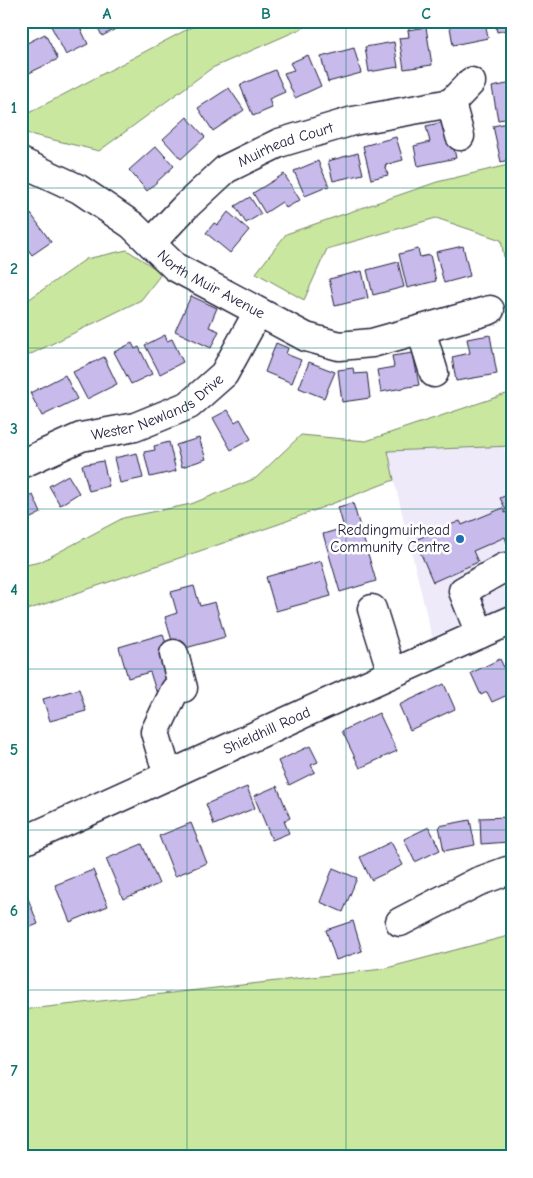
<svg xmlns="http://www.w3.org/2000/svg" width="533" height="1178" viewBox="0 0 533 1178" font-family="'Comic Neue',sans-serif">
<rect width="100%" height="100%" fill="#fff"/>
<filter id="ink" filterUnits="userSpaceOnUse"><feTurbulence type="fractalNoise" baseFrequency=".02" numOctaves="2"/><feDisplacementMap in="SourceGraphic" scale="10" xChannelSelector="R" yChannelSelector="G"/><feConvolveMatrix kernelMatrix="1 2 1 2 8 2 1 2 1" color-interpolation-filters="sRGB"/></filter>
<g filter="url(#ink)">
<path fill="#eeeaf9" d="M503 446 512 468V605L432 637 387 451Z"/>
<path fill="#c9e79e" stroke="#76846c" d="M203 21H321L312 24 212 68 99 151 21 132V117Z
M512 164V302L501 240 436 218 327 249 304 300 256 273 286 234 437 182Z
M127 250 162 273 141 300 21 359V305L86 259Z
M512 392V446L388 451 394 480 279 524 21 612V566L40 562 123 518 191 504 256 478 301 435 366 441Z
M512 935V1157H21V1010L383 969Z"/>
<path fill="#c8baeb" stroke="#22223b" d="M60 21H77L88 44 66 55 51 26Z
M95 21H131L102 36Z
M449 21H485L488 38 453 45Z
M495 21H512V29L497 32Z
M426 27 432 65 404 69 399 38 409 37 408 30Z
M45 34 58 59 21 77V46Z
M394 42 398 67 369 72 365 47Z
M354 48 361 73 328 82 321 57Z
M308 55 321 86 295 98 284 73 294 70 290 63Z
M275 70 285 92 269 99 272 108 253 116 240 85Z
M512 83V118L498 120 492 87Z
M229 88 244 110 213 131 198 108Z
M187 117 205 137 181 159 163 139Z
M448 121 456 158 418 166 414 146 430 142 426 126Z
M512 122V159L501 162 493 126Z
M396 137 403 160 385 165 388 175 371 179 363 146Z
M156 146 174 166 147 191 129 170Z
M358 153 363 174 333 181 328 161Z
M318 161 329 186 305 196 294 171Z
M284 174 300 200 286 208 282 202 265 213 253 193Z
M250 197 261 214 246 223 235 206Z
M228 212 249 230 230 253 206 233 214 223 218 225Z
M31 214 51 242 32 255 21 240V221Z
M463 246 470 276 444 283 436 252Z
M418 249 420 257 430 255 436 281 407 288 399 254Z
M398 262 404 287 373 295 367 270Z
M362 271 368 298 335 306 329 279Z
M191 296 217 308 209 327 219 331 211 348 175 331Z
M165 335 167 341 172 339 183 362 160 374 145 345Z
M490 335 497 374 456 381 452 357 470 353 467 339Z
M132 343 135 349 139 347 152 374 131 384 114 352Z
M276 343 288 348 286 354 301 360 292 383 265 372Z
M413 353 419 385 381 392 377 370 394 367 392 356Z
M104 357 117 384 87 399 73 372Z
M309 362 335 372 324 398 299 388Z
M353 368 354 374 367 373 370 398 342 402 338 370Z
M65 375 77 399 42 416 30 393Z
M228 410 235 422 240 419 251 439 231 450 213 418Z
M199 438 206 459 182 467 176 445Z
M169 442 176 471 150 477 144 452 155 450 154 446Z
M137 453 143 478 120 483 114 458Z
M103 461 109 486 89 491 82 465Z
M68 475 79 493 60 505 49 486Z
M512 493V541L507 543 505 537 473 551 478 562 433 582 415 540 460 521 462 525 503 508 505 513 507 512 500 498Z
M33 495 41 513 21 523V501Z
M353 503 376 581 340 592 323 534 344 528 338 507Z
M321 561 331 596 276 611 266 577Z
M194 586 200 606 215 602 225 637 175 651 165 617 177 613 171 592Z
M163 634 178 684 156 691 150 672 128 678 119 647Z
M500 659 512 684V693L492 702 487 692 481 695 471 673Z
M444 684 455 709 410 730 399 705Z
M79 689 86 711 50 721 43 699Z
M379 713 397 751 360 768 342 731Z
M310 746 318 762 311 765 315 772 289 785 278 761Z
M277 786 290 818 284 821 289 833 272 840 254 796Z
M247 787 255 808 214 825 206 804Z
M508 817 509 842 481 844 480 818Z
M470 820 475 845 444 851 439 826Z
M191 823 207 863 175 876 159 836Z
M429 827 440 850 415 862 404 839Z
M391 842 403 865 371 880 360 857Z
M142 844 159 884 123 899 106 859Z
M333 868 357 878 343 912 320 902Z
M93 870 108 906 70 922 55 885Z
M27 896 38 924 21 931V899Z
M353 921 362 951 336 960 326 930Z"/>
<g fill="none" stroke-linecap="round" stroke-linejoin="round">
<g stroke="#22223b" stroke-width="31">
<g id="minor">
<path d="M460 136 451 103 471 82"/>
<path id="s1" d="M21 162 79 189 132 225 175 267 306 337 339 346 372 343 490 310"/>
<path id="s2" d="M151 243 185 207 226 169 279 143 353 121 451 103"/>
<path d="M421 330 434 373"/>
<path id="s3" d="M21 464 81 437 135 427 189 405 224 374 258 312"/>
<path d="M372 609 392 673"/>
<path d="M480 634 463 591 505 567"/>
<path d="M168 776 155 732 175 690 183 688 174 654"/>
<path d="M400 922 477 882 507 871 512 872"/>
</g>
</g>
<g stroke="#22223b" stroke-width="31">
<g id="major">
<path id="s4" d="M21 842C185 769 347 692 512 620"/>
</g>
</g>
<use href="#minor" stroke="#fff" stroke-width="28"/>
<use href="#major" stroke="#fff" stroke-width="28"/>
</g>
</g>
<path fill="none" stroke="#0f766e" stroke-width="1" stroke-opacity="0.55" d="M187 21V1157M346 21V1157M21 188H512M21 348H512M21 509H512M21 669H512M21 830H512M21 990H512"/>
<circle fill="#1f6fb2" stroke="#fff" stroke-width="2" cx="460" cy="539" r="5"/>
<g text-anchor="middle" stroke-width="5" stroke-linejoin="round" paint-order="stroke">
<g font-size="15" fill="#22223b" stroke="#fff">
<text dy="5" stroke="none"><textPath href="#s2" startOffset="170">Muirhead Court</textPath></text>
<text dy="5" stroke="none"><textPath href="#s1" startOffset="228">North Muir Avenue</textPath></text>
<text dy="5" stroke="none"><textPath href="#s3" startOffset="149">Wester Newlands Drive</textPath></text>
<text dy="5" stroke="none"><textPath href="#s4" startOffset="270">Shieldhill Road</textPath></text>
</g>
<g font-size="15" fill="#22223b" stroke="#fff" text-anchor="end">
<text x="450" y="535">Reddingmuirhead<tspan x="450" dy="17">Community Centre</tspan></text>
</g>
</g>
<rect width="533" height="1178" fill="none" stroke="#fff" stroke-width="55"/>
<rect x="28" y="28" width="478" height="1122" fill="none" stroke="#0f766e" stroke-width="2"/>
<g font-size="16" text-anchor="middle" font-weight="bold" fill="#0f766e">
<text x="107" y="19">A</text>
<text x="266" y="19">B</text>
<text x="426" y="19">C</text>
<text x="14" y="113">1</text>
<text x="14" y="274">2</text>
<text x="14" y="434">3</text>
<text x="14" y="595">4</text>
<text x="14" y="755">5</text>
<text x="14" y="916">6</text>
<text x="14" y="1076">7</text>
</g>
</svg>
